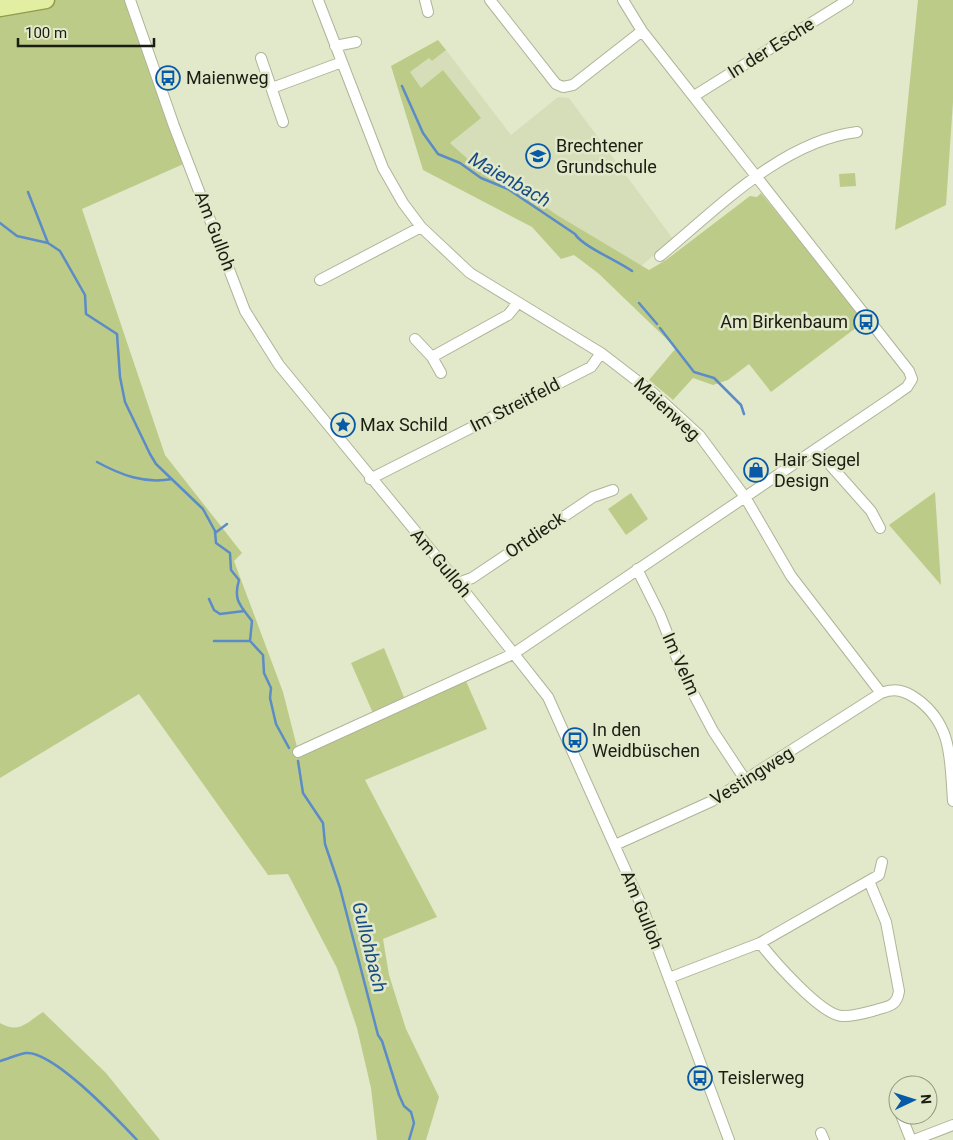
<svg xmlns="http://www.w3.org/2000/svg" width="953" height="1140" viewBox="0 0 953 1140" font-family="Roboto,sans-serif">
<rect width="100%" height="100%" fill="#e1e9ca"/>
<path fill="#d5deb9" d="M446 50 511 135 558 97 569 98 673 239 641 266 557 215 512 183 479 169 450 143 409 72 429 58 432 61Z"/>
<path fill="#bdcb88" d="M46 0H130L188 162 82 209 165 455 242 553 234 561 283 692 298 751 376 720 351 663 384 648 408 707 466 681 487 729 365 780 437 917 383 939 389 975 406 1029 439 1097 426 1140H377L371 1088 357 1028 337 968 288 874 268 875 139 694 0 778V8Z
M918 0H953V102L946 205 895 230Z
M438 40 446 50 432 61 429 58 410 72 421 88 443 70 481 118 450 143 479 169 512 183 557 215 649 270 666 260 750 196 757 197 761 193 865 321 771 392 749 364 728 380 713 385 693 378 673 400 649 380 676 348 598 273 574 255 561 259 532 227 423 170 391 66Z
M855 173 856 186 840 187 839 174Z
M935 492 941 585 889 525Z
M631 493 648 519 626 535 608 509Z
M43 1012 106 1073 160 1140H0V1023C19 1034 26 1023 43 1012Z"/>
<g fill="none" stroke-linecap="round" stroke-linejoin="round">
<path stroke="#5b8cc7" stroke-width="2.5" d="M402 86 423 133 438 154 460 163 481 178 508 189 575 234C582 246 618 261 632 271
M28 192 48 243
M0 223 17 236 48 243 60 251 85 295 86 314 117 334 120 377 125 402 150 454 156 464 203 509 215 531 216 543 230 553 231 570 239 580C233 600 240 605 252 621L250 641 263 655 264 673 271 688 270 698 276 724 289 748
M639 303 657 324
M660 328 694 372 714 378 741 405 744 414
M97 462C121 475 144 484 172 479
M215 533 227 524
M209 599 214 610 220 614 244 611
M214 641H250
M298 761 303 793 323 823 325 844 340 888 378 1035 382 1041 399 1095 404 1106 411 1112 414 1123 409 1140
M0 1061C8 1059 18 1054 26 1053 54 1051 118 1120 137 1140"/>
<g stroke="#aeb497" stroke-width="12">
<path id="street" d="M130 0 174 126 245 311 279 365 458 583 548 697 643 909 729 1140
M318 0 383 168 403 203 421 227 470 273 601 353 653 393 700 436 745 497 791 576 881 693C895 688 904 690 917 699 953 725 950 761 953 801
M425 0 428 12
M490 0 556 84 563 87 573 85 642 31
M335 46 356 42
M261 58 283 122
M272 88 342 62
M694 96 848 0
M660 256C717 209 782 141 857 132
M320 280 421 227
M415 339 432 357
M441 373 432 357 508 315 517 304
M816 449 871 511 880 528
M370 479 591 367 601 353
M637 569 660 615 684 676 713 731 746 781
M458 583 472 578 593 497 613 490
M298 752 513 654 887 401 907 387 912 379 909 371 642 31 623 0
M615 845 712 801 881 693
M760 943C773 960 821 1015 842 1016 852 1017 865 1013 876 1010 889 1006 897 1006 899 991L886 922 869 881
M669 978 760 943 879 875 882 862
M898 1106V1107
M901 1115 911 1140
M821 1133 824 1140
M914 1140 953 1125"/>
</g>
<g stroke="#8f9e47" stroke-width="19">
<path id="primary" d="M0 8 46 0"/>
</g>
<use href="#street" stroke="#fff" stroke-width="10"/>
<use href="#primary" stroke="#e2efa2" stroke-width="16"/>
</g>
<defs>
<g id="bus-ring" transform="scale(1.25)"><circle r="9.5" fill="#e1e9ca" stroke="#0859a8" stroke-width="1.5"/><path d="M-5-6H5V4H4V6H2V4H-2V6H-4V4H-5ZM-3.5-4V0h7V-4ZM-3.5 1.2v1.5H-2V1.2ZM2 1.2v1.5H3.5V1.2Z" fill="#0859a8"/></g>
<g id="school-ring" transform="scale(1.25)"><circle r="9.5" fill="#e1e9ca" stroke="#0859a8" stroke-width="1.5"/><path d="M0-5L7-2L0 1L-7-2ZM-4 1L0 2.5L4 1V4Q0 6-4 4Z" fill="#0859a8"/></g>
<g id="sight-ring" transform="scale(1.25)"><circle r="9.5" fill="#e1e9ca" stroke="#0859a8" stroke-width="1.5"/><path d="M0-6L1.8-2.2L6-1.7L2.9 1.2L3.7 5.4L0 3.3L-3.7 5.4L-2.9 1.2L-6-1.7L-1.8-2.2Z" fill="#0859a8"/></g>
<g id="shop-ring" transform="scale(1.25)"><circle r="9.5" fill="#e1e9ca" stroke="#0859a8" stroke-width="1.5"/><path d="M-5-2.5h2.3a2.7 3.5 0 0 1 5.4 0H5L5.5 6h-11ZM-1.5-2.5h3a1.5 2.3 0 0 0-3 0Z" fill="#0859a8"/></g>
</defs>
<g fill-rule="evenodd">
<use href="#bus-ring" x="168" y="78"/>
<use href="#school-ring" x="538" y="156"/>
<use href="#bus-ring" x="866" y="322"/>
<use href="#sight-ring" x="343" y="425"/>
<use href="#shop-ring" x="756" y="470"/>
<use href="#bus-ring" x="575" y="740"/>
<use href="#bus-ring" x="700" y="1078"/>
</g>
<g text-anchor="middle" stroke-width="5" stroke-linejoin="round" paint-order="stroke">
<g font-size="18" fill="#1a1d12" stroke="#e1e9ca">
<text transform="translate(771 48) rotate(-32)" y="6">In der Esche</text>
<text transform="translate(215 231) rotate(69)" y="6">Am Gulloh</text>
<text transform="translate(515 405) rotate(-27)" y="6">Im Streitfeld</text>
<text transform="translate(667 409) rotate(43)" y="6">Maienweg</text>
<text transform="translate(535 535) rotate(-34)" y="6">Ortdieck</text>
<text transform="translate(441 563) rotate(50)" y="6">Am Gulloh</text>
<text transform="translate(681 664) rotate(66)" y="6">Im Velm</text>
<text transform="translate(752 776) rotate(-32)" y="6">Vestingweg</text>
<text transform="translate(642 910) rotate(68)" y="6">Am Gulloh</text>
</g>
<g font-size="18" fill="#1a1d12" stroke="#e1e9ca" text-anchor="start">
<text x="186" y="84">Maienweg</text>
<text x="556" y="152">Brechtener<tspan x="556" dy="21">Grundschule</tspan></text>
<text x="848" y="328" text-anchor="end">Am Birkenbaum</text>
<text x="360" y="431">Max Schild</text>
<text x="774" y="466">Hair Siegel<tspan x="774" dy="21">Design</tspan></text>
<text x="592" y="736">In den<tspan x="592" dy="21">Weidbüschen</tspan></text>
<text x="718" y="1084">Teislerweg</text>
</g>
<g font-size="19" font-style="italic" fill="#194b83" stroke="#e1e9ca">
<text transform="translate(510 179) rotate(30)" y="7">Maienbach</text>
<text transform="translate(370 947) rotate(76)" y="7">Gullohbach</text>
</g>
</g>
<g transform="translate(913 1100) rotate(86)"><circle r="24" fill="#e1e9ca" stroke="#919780"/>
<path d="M0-4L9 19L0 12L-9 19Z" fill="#0859a8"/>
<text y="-8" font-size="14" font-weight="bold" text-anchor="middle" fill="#1a1d12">N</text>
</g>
<path d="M18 38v8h136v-8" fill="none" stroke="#1a1d12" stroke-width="2.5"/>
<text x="25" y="38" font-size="15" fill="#1a1d12" stroke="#e1e9ca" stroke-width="4" paint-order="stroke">100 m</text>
</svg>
